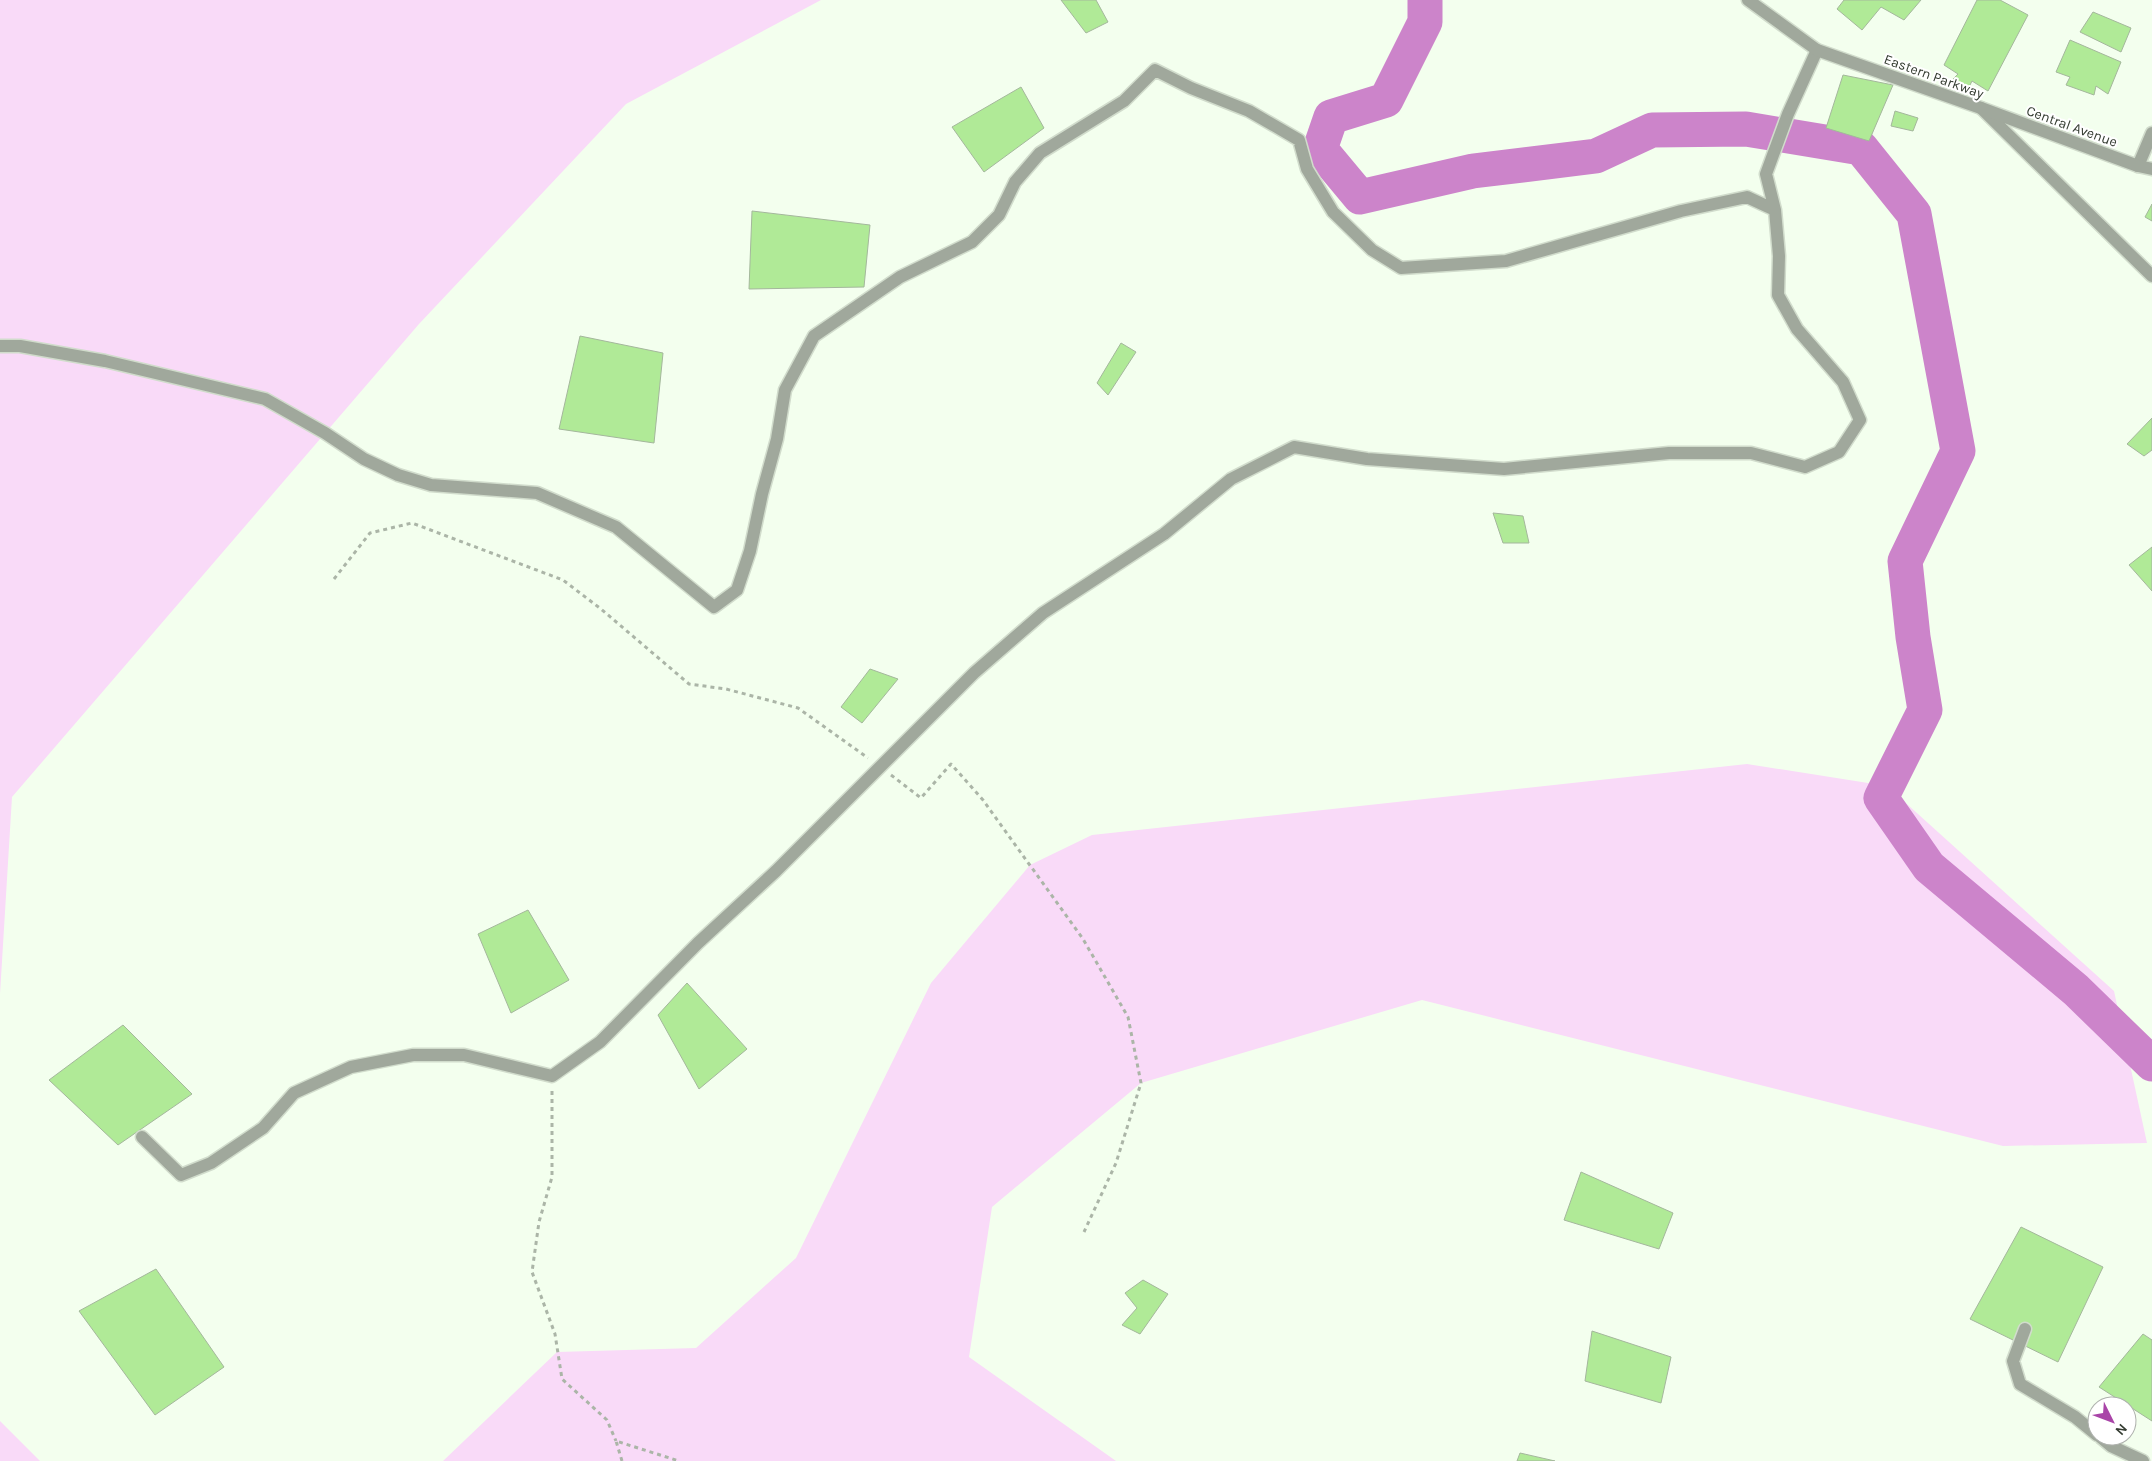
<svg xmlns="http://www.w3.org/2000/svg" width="2152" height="1461" viewBox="0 0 2152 1461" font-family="Karla,sans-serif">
<rect width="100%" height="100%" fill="#f3ffee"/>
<path fill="#f9daf8" d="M0 0H821L626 104 419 324 12 797 0 994Z
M1747 764 1887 786 2114 991 2147 1143 2003 1146 1422 1000 1141 1083 992 1207 969 1357 1116 1461H443L557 1352 696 1348 796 1258 931 983 1030 865 1092 835Z
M0 1421 40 1461H0Z"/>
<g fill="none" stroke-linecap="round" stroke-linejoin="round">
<path stroke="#cc84ca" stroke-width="35" d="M1425 0V22L1386 100 1331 117 1320 149 1360 197 1473 171 1596 156 1652 130 1746 129 1861 148 1914 214 1958 451 1905 561 1913 637 1925 710 1881 798 1929 867 2076 990 2152 1064"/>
</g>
<path fill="#b0ea97" stroke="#a4b79c" d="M1061 0H1096L1108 22 1086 33Z
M1844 0H1921L1904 20 1881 7 1862 30 1837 9Z
M1977 0H2000L2028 15 1988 91 1972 81 1967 91 1953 79 1958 74 1944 65Z
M2093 12 2131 28 2121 52 2080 32Z
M2070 40 2121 62 2108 94 2096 86 2094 95 2066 85 2070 77 2056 72Z
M1843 75 1893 85 1869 141 1826 128Z
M1021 87 1044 128 984 172 952 127Z
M1895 111 1918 118 1913 131 1891 126Z
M2152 204V221L2145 217Z
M752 211 870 225 864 287 749 289Z
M580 336 663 353 654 443 559 429Z
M1121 343 1136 352 1108 395 1097 383Z
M2152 418V450L2144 456 2127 444Z
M1493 513 1523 516 1529 543H1503Z
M2152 547V591L2129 565Z
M870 669 898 679 862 723 841 707Z
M528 910 569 980 511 1013 478 934Z
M687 983 747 1049 699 1089 658 1015Z
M123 1025 192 1094 118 1145 49 1080Z
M1581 1172 1673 1213 1659 1249 1564 1220Z
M2021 1227 2103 1267 2058 1362 1970 1319Z
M156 1269 224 1367 155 1415 79 1311Z
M1143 1280 1168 1294 1140 1334 1122 1325 1137 1308 1125 1293Z
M1592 1331 1671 1357 1661 1403 1585 1381Z
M2143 1334 2152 1340V1421L2099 1387Z
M1520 1453 1555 1461H1517Z"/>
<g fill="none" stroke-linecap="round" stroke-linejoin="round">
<g stroke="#d1dccc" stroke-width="15">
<path id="minor" d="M1981 108 2152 276
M2138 166 2152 133
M0 346H20L105 361 265 399 325 433 364 459 398 475 431 485 537 493 616 527 714 607 737 590 750 551 762 494 777 439 785 390 814 336 900 277 972 242 999 215 1015 182 1040 153 1124 101 1155 70 1191 88 1249 111 1299 140 1307 169 1333 212 1372 250 1401 268 1506 261 1681 211 1747 197 1775 210
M142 1137 181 1175 211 1163 263 1128 294 1093 351 1067 413 1055H464L552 1076 600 1042 698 943 776 871 974 673 1043 613 1164 534 1231 479 1294 447 1367 459 1504 469 1669 453H1751L1805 467 1839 452 1860 420 1843 382 1797 329 1778 295 1779 256 1775 210 1766 174 1788 114 1817 50
M2025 1329 2013 1361 2020 1384 2075 1417 2097 1435
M2099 1436 2111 1446 2143 1461"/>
</g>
<g stroke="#d1dccc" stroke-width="15">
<path id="tertiary" d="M1748 0 1817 50 1981 108 2138 166 2152 169"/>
</g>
<path stroke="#abb5a7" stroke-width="3" stroke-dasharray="4 4" stroke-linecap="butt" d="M334 579 370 533 412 523 563 580 601 609 689 684 726 689 798 708 868 758
M891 775 921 798 951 764 983 800 1083 939 1128 1017 1141 1083 1116 1163 1084 1232
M552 1091V1177L539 1222 532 1272 555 1334 562 1379 607 1420 616 1441
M622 1461 616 1441 679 1461"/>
<use href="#minor" stroke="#a0a89c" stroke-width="12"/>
<use href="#tertiary" stroke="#a0a89c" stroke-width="12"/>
</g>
<g text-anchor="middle" stroke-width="4" stroke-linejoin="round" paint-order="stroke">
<g font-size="14" fill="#343c31" stroke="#fff">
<text transform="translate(1934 76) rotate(20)" y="5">Eastern Parkway</text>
<text transform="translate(2072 126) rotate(20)" y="5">Central Avenue</text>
</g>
</g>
<g transform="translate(2112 1421) rotate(132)"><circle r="24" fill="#ffffff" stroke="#aeb1ad"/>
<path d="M0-4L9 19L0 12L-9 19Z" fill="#a944a8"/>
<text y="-8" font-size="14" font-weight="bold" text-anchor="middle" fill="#343c31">N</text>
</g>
</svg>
